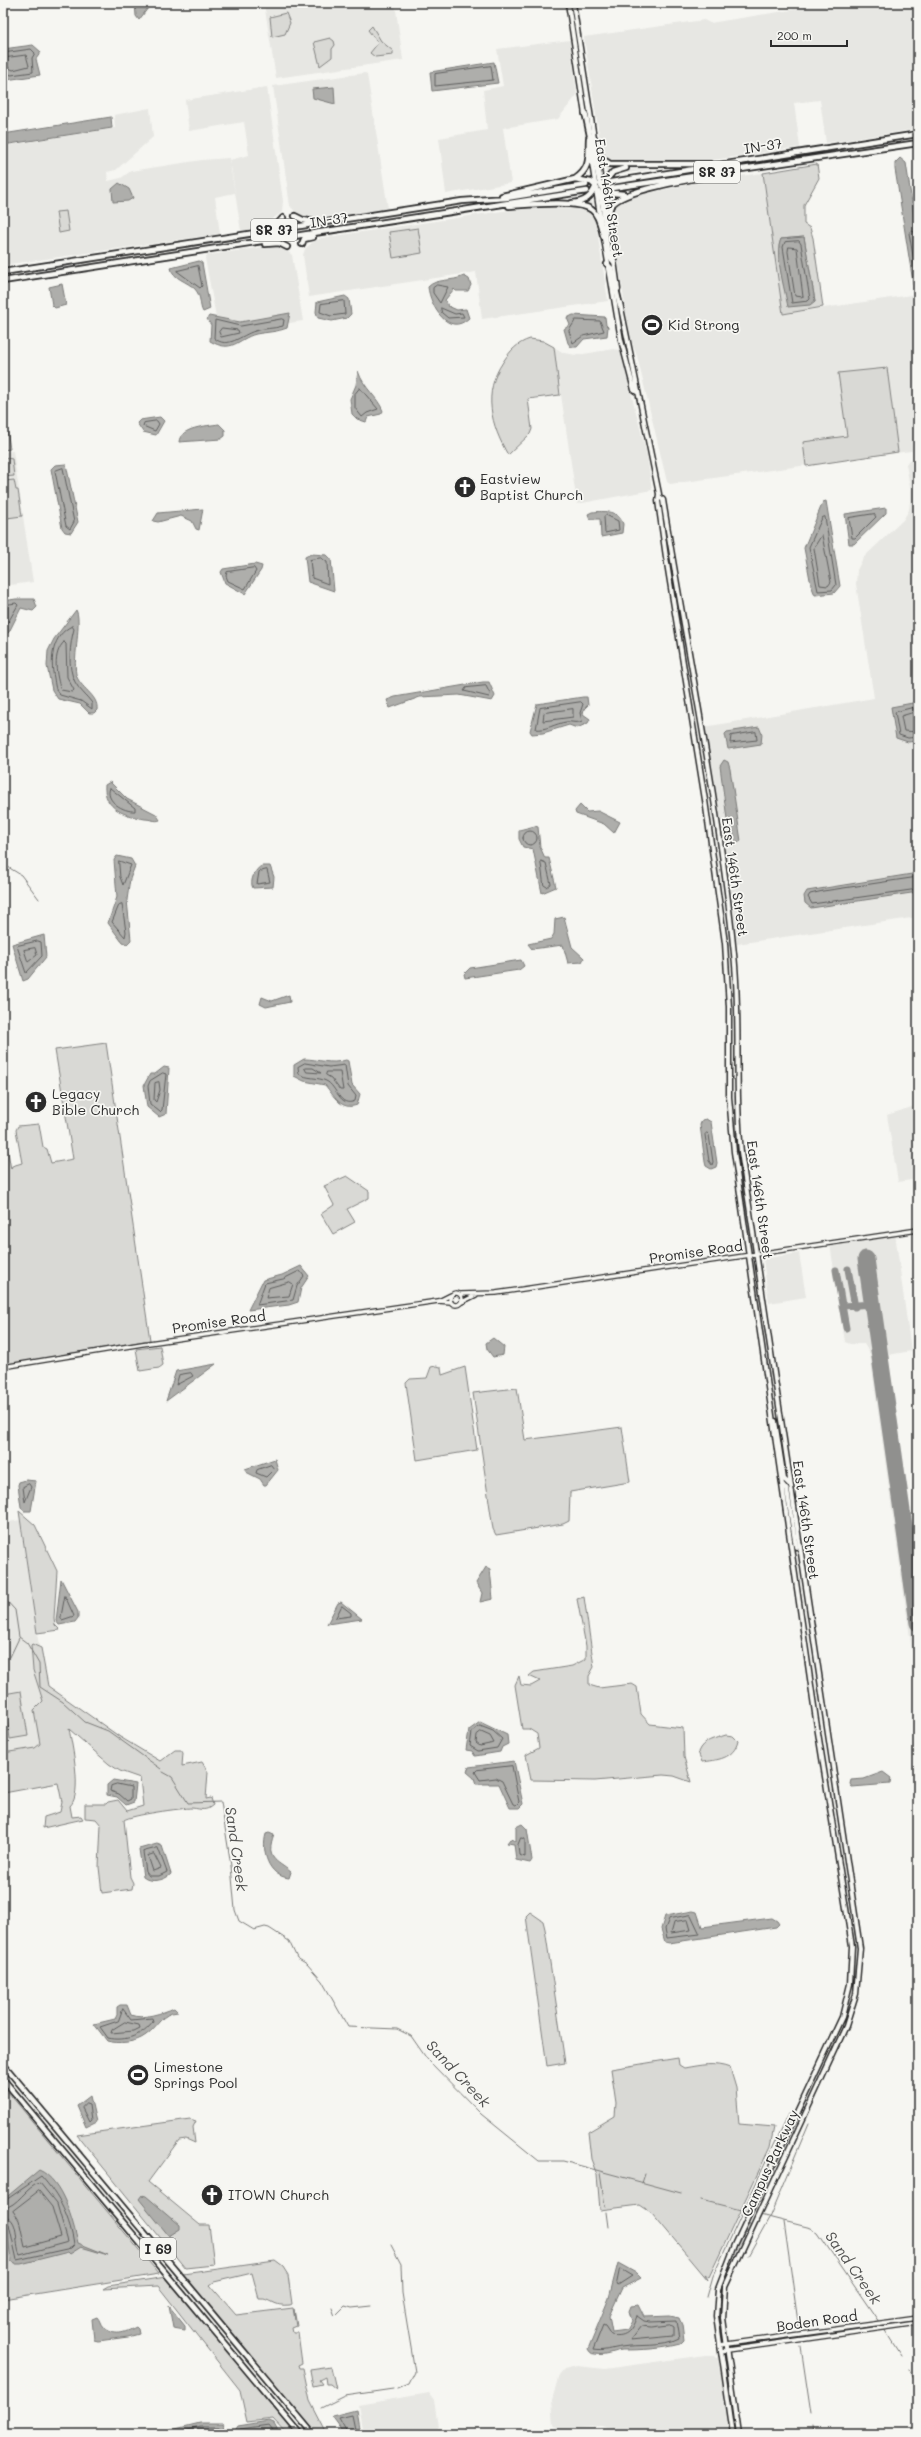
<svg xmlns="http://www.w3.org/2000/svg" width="921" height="2437" viewBox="0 0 921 2437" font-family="Mali,sans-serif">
<rect width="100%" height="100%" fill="#f6f6f2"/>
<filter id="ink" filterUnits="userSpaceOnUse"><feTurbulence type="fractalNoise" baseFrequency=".025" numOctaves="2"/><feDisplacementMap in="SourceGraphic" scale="8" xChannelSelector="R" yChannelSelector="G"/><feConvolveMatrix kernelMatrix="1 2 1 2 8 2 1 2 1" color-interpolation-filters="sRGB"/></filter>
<g filter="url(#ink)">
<path fill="#e7e7e3" d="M264 3H395L403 60 276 78Z
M815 3H918V129L826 143 820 100 794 103 800 147 614 175 608 174 604 167 584 37 704 20 710 23 804 8V5Z
M570 40 577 95 558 119 503 128 511 183 446 194 439 138 487 130 483 90 503 86 497 49Z
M365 73 367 74 388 209 308 219 300 217 290 206 273 86Z
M267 87 283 201 282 212 260 228 241 231 230 160 249 155 244 122 189 131 185 100Z
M150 108 153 137 116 170 107 172 108 181 121 178 131 171 202 160 229 158 235 193 215 197 220 234 3 265V194L7 188 3 146 115 128 114 115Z
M763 173 783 314 918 294V450L670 484 667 482 637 356 630 338 611 216 612 206 623 198 686 185V183Z
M592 198 608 301 482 319 476 272 309 297 303 255 305 249 313 242 321 238Z
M270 246 282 247 292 255 303 321 219 333 205 258 208 255Z
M554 347 564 353 577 355 614 349 620 350 647 455 652 490 577 504Z
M13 451 33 582 3 586V452Z
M918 459V917L737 944 731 921 704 727 874 698 856 584 857 570 863 558 903 520 909 510 911 493 906 464 909 460Z
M918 1105V1179L898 1182 887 1115Z
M895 1233 911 1351 888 1355 918 1559V1650L912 1651 870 1354 864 1344H850L845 1342 830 1244Z
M799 1253 806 1297 769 1303 763 1259Z
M20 1520 54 1746 3 1754V1523Z
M705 2355H715L719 2359 730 2434H628L600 2426 559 2430 554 2425 552 2400 559 2375 564 2369 577 2366 604 2369Z
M429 2393 434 2400 439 2434H363L358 2405Z"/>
<path fill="#d9d9d5" stroke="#828280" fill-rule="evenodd" d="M286 13 290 23 285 34 272 37 270 17Z
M372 26 381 41 393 51V55L375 57 370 53 378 43 368 30Z
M330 38 334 41 335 45 332 49V57L320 66 314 42Z
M817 164 819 178 804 205V224L810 228 813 238 823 307 783 314 763 173ZM804 237 805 243 815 301 785 289C782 275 775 253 781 239Z
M66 211 69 231 59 233 56 212Z
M418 228 422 253 393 258 389 232Z
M530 339 543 341 554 347 560 395 528 399 532 429 530 434 508 455C491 425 482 393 503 362 510 351 517 343 530 339Z
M887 368 898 452 806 466 803 442 847 436 838 373Z
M3 404 10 449 3 450Z
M3 457 12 459 14 476 3 477Z
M14 480 16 490H18L22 516 7 518 5 511H3V492L7 491 5 481Z
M106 1043 150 1340 3 1365V1124L11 1169 12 1166 22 1163 16 1130 18 1126 39 1124 43 1147 47 1149 51 1163 73 1159 55 1050Z
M347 1176 369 1191V1198L347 1209 355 1222 333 1234 321 1214 334 1205 324 1186Z
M160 1346 163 1365 159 1368 140 1371 136 1349Z
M436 1366 441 1367 442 1375 465 1367 477 1450 417 1460 406 1383 410 1379 427 1378 431 1367Z
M517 1388 525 1440 622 1427 630 1482 570 1492 569 1521 563 1524 496 1535 493 1529 473 1393Z
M19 1511 35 1525 57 1571 54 1618 55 1625 60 1630 37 1633Z
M584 1597 594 1667 589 1676V1685L599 1688 632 1684 637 1687 641 1714 650 1724 683 1728 684 1757 691 1782 674 1776 663 1775 595 1781 531 1780 526 1755 539 1748 537 1734 529 1729H522L515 1685 519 1676 521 1685 531 1686 540 1681 529 1676 534 1672 572 1666 586 1659V1646L577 1599Z
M32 1644 41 1648 48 1686 120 1737 160 1761 175 1750H181L183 1753 182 1766 202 1762 208 1772 206 1799 211 1798 213 1805C205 1812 202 1809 192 1808 182 1808 131 1815 124 1820L130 1877 133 1883 132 1889 102 1893 99 1867 101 1825 96 1819 85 1818V1804H106L108 1802 118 1800 127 1811 143 1806 140 1778 120 1771 109 1764 69 1729C72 1745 83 1794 70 1806L72 1817 81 1816 83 1819 43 1828 44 1817 60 1812 62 1802 58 1783 4 1793 3 1804V1753L35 1748 40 1744 34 1710 43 1701 33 1670 31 1645Z
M21 1691 28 1736 10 1739 4 1694Z
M726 1735 733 1736 738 1741C734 1759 717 1760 702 1762L698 1752C703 1740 714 1739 726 1735Z
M530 1912 543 1921 545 1929 565 2063 547 2066 526 1916Z
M678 2058 679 2065 684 2068C701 2065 714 2062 730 2068L736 2088 739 2124 774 2127 770 2147 709 2277 705 2274 708 2280 652 2213 640 2205 600 2210 597 2175 591 2159 588 2132 615 2116 616 2103 611 2069Z
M3 2086 159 2274 3 2299Z
M190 2119 196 2121 193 2127 195 2143 186 2139 179 2140 148 2182 200 2225H209L214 2265 185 2268 77 2135Z
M749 2223 751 2226 724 2285 721 2310 723 2338C716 2290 728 2263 749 2223Z
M275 2261 283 2267 288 2275 292 2304 290 2305C272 2307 273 2298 259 2299L252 2273 214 2282 210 2285 236 2315 293 2308 295 2320 294 2309 297 2326 292 2328 293 2333H298L302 2363 298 2365 299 2368H303L310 2401 327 2434H317L183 2274Z
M166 2277 297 2434H287L273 2419 247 2422 240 2390 158 2286 103 2289 108 2286Z
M331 2367 336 2389 330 2384H326L325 2377 319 2380 322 2384 313 2386 310 2370Z"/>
<path fill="#aeaeab" stroke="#7a7a78" d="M135 3 151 4 139 20 136 16Z
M33 45 41 52 36 59 40 75 6 80 3 49Z
M494 62 498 83 432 91 430 72Z
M334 87 335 104 313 98 312 89Z
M111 117 112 128 3 145V134Z
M900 158 906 163 918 242V289L913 285 912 276 895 169V163Z
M119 183 129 189 133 198 128 201 113 202 112 189Z
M804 237 815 301 810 305 788 307C785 290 774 254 781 239Z
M199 261 202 263 210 309 203 312C199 305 202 297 195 289 187 281 173 279 171 268Z
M464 276 469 279 471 285 468 291H456L454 289 445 300 448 306 457 310 466 309 469 318C448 338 430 305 428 287 436 278 452 282 464 276Z
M62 284 66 305 55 308 52 305 49 287Z
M345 296 349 299 351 314 347 318 332 321 318 318 316 312 317 302Z
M290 313 287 328C277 332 267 332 256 334 237 339 233 354 210 341L211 325 207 319 209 316 240 322Z
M573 315 605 317 606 325 608 327 607 336 584 339 577 347H571L568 343 564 329 570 325 567 318Z
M358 371C364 389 378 397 383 411L381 414 368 417 366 422 357 419 352 414 350 399 356 385Z
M160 417 164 421 156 435 143 432 137 423 140 420Z
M219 424 225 430V436L221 439 179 442C180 427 207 426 219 424Z
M66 464 78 522 71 533 65 532 62 528 51 469 55 465Z
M826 501 840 586 834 593 815 595 811 585 804 548 823 502Z
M886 508V513L854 544H849L845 514Z
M203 509 199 530 196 529 192 521 181 516 158 522 153 521 158 513Z
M592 512C605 511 618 510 623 524L622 533 601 537 600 519H590L588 514Z
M311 554 327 555 331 559 334 591 308 582 305 557Z
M255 564 262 566 261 570 245 594 225 583 221 572 223 569Z
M16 599H34L37 607 33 611 21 608 9 632 5 635 3 601Z
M76 610C82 620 73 657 76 674 79 688 99 695 97 710L94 713H89L80 704 58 699 52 690 47 666 48 651 54 639Z
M483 682H489L495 696 492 701 459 695 420 697 390 708 387 700 395 697Z
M583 697H587L588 705 584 709 583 714 590 719 588 723 577 728 569 725 543 733 532 734 530 731 537 704Z
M918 702V741L908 742 896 738 891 707Z
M759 727 762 734 761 744 728 749 725 734 727 732Z
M724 760 728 762 730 769 741 841 734 845 730 842 720 766Z
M110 782 127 799 156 814 160 820C156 822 150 819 145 819 126 816 103 809 105 785Z
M580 805 587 812 598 811 620 822 614 833 604 824 576 814 575 811Z
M535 826 538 827 540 847 545 858H549L556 887 542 893 533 849 523 847 519 839V830Z
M117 856 131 859 135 866 130 879 127 900 131 940 127 944 122 942 108 923 117 897 114 860Z
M262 866H270L274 877 273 887 253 888C249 882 255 868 262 866Z
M918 873V892L811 908 805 903 804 896 807 891Z
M564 917 572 947 584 958 582 962 568 963 563 945 532 949 528 944 551 939 554 934 555 919Z
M44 935 46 957 28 979 23 981 12 944Z
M521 960 524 966 519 970 465 978 464 974 470 968Z
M289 995 290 1002 266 1007 260 1004 262 997 272 1001Z
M304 1059C319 1059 330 1065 346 1060L348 1061 352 1085 360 1094 357 1105C341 1111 334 1096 325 1085L304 1081 294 1076V1065Z
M164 1067 169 1068 166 1114 159 1117 147 1107 144 1085 150 1074H155Z
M706 1119 711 1122 717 1163 716 1167 711 1169 706 1166 705 1162 700 1125 702 1120Z
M301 1266 309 1276 301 1288 298 1302 289 1305 248 1310 263 1280 282 1275Z
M493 1338 504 1347 503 1355 493 1357 487 1349 486 1343Z
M216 1364 166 1401 176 1371Z
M275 1459 278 1470 266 1485H264L260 1479 246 1472 245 1469Z
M26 1480 36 1481 31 1511H24L21 1507 18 1485 19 1482Z
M486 1567 490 1569 493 1599 480 1602 482 1593 476 1583Z
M61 1579 78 1612V1618L75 1622 59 1625 56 1621Z
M341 1602 362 1619 327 1624 338 1603Z
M480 1722 507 1735 508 1744 502 1747 500 1752 475 1756 472 1751 466 1750 469 1730Z
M514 1761 523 1804 519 1808H510L499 1784H476L474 1778 467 1772 469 1767Z
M883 1772 891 1778 890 1784 852 1787 850 1784 851 1780 864 1779Z
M113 1780 136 1784 134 1802 126 1805 117 1797 107 1795V1785Z
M522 1824 527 1829 532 1860 530 1863 516 1860 514 1844 507 1843 510 1839 516 1841V1827Z
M269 1833 274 1835C265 1859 276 1860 291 1872L289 1878C268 1876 261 1851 266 1834Z
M157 1844 162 1846 171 1874C164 1881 150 1883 143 1877L139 1849Z
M693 1911 697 1912 702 1927 772 1918 777 1921 779 1924 776 1927 669 1943 665 1942 661 1929 665 1916Z
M120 2005H127L131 2015C141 2020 163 2013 174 2008L178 2012C161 2013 158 2027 146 2035 136 2043 118 2044 107 2041L94 2024 115 2019 117 2015V2007Z
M90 2096 96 2122 86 2127 77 2106Z
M39 2170C63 2180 73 2222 78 2243L108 2255 81 2247 70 2254 68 2252 21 2264H15L11 2261 3 2202 9 2195Z
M142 2195 146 2196 180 2225V2229L169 2236 139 2199Z
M618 2263 636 2273 641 2278 622 2288 609 2316 612 2332 627 2330 632 2321 629 2311 631 2306 639 2305 645 2317 670 2316 679 2318 682 2325 684 2341 681 2344C662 2349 642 2350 622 2350 613 2351 605 2356 595 2354 591 2354 590 2352 588 2349L609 2298Z
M169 2306 185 2326V2330L173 2328Z
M97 2317C100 2320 100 2324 103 2327 115 2337 124 2333 136 2327L138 2329 139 2334 128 2337 98 2341 94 2340 92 2319Z
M356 2410 360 2434H345L332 2416Z
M269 2421 274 2423 280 2434H236L234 2432 238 2426Z
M200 2423H223L227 2433 155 2434Z"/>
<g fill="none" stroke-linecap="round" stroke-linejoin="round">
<path stroke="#5f5f5e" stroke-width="1" d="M3 53 31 49 35 53 32 58 33 72 11 75 3 70
M3 58 26 55 29 66 13 70 3 65
M491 66 493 80 435 86V74Z
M918 234 912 231 909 233 918 284
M799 241 801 244 810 299 808 301 792 303 783 247 785 242Z
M789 247 797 248 803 297 795 296 788 252Z
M198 266 202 286 200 288 177 271Z
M437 285 448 287 440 303 433 293V288Z
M344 301 345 314 331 316 320 312 321 304Z
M441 308 455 314 462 313 464 317 448 318 442 313Z
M282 319 284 320 283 326C273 329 264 328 255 331 241 335 228 350 214 338L215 320 240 326Z
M576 320 600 321 604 331 583 336 573 343 569 331Z
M222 328 238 330 239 333 221 337 219 332Z
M360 388 378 409 367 413 362 417 355 408V394Z
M157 421 159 424 155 431 143 426 144 423Z
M63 468 74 522 70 529 66 526 55 471Z
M874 514 876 517 855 538H852L849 518Z
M606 515 618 521 619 530 605 533 604 517Z
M825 517 836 585 832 590 818 591 809 547 822 518Z
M822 535 831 582 828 586 820 585 814 548Z
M321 558 327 562 328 584 312 578 310 560Z
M254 568 256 571 245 589 228 581 226 576 227 572Z
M3 605 16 603 18 605 3 631
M72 626 74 629C70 644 67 667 75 682 79 690 87 696 92 703V709L81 701 60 695C55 691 55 684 54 678 50 659 52 635 72 626Z
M64 642 66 644 67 677 74 690 72 692 61 690C56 676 52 653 64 642Z
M486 686 490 694 489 697 464 691 466 688Z
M581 702 583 704 580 713 582 721C576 724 572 721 566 722 557 723 544 731 536 729L540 708Z
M918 706 895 712 899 735 908 738 918 737
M573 709V717L543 721 544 713Z
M918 711 901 716 904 731 918 732
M756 732 757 740 730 743 731 736Z
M110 788 135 808V811C124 812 104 801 110 788Z
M523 838a7 7 0 1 1 14 0a7 7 0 1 1-14 0Z
M119 861 131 865 123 885 120 877Z
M541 861 546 863 551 884 547 887 544 885Z
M267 870 270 882 257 884 259 872Z
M918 877 823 891 810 894 808 897 812 904 918 889
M122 904 126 932 125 937 112 922 119 905Z
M38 941 41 942 42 956 26 973 17 946Z
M35 948 37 955 28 962 24 950Z
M305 1063 329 1067 345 1065 348 1086 356 1096 355 1101C339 1108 337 1086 326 1081 318 1077 307 1079 299 1074L298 1067Z
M305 1068H313L321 1073 307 1072Z
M327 1072H340L343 1090H340L331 1078 326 1075Z
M163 1073 166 1074 162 1110 160 1112 150 1104 148 1086 150 1081Z
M159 1082 160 1090 156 1102 154 1100 155 1083Z
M707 1133 709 1135 713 1162 712 1165 709 1161 705 1135Z
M300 1271 304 1276 297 1286 293 1300 257 1305 265 1283 283 1279Z
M290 1282 293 1284 289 1296 266 1298 269 1288Z
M191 1373 193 1376 176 1385 179 1375Z
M271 1465 274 1469 266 1477 256 1473 257 1470Z
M29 1484 31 1487 25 1502 23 1487Z
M65 1596 74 1616 62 1620 61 1618Z
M342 1606 351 1613V1616L336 1618Z
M480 1726 493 1731 502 1739 497 1748 478 1751 470 1746 472 1732Z
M481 1732 490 1736 494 1743 480 1746 476 1743 477 1735Z
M512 1766 519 1802 516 1805 513 1804 502 1781 496 1778 480 1780 475 1772 477 1770Z
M117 1784 131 1787V1799L127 1801 119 1794 110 1791 111 1786Z
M521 1838 525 1839V1857L519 1855 518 1845Z
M158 1848 167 1872 159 1876H149L146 1872 143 1852Z
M154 1854 161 1868 153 1871 148 1856Z
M691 1915 700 1934 667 1938 665 1929 669 1919Z
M688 1920 691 1930 671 1933 674 1922Z
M123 2009 131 2020 152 2018 153 2021C143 2035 126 2042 108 2038L100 2027 118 2021Z
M125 2022 139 2025 140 2028 134 2031 111 2033 112 2030Z
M86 2104 89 2105 91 2120 89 2122 82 2108Z
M39 2191 52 2207 61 2237 25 2247 19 2220 13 2211Z
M3 2202 41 2176C60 2197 70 2218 74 2245L71 2248 17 2260 9 2224 3 2221
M3 2208C18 2207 26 2186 40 2183L57 2204 68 2242 20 2255C14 2244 21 2217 3 2216
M620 2269 632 2276 618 2285 617 2283Z
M637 2316 644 2321 650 2322 676 2321 679 2339C663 2348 639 2344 621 2347 611 2348 604 2352 593 2350L603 2325 605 2326 611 2335C628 2338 632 2329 637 2316Z
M670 2325 673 2327V2336L630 2340 641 2326 651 2327Z
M169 2434 201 2427H219L223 2434
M239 2434 240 2429 269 2425 276 2434
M348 2434 339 2418 352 2415 356 2434"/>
<path stroke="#7a7a78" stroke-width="1" d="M3 864 21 875 39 899
M3 1597 15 1610 19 1637 27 1643 39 1664 40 1687 63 1702 85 1722 108 1731 161 1769
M10 1657 19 1638
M163 1772 172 1777 188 1803 221 1802 231 1866 235 1910 239 1921 254 1930 265 1927 269 1928 289 1941 297 1958 307 1964 322 1981 348 2027 397 2029 411 2036 427 2059 481 2114 539 2161H563L681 2193
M600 2173 605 2206
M642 2183 645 2174
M701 2200 749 2212
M606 2212 608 2227
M760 2215 811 2228 818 2233 879 2322
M784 2222 799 2328
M391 2245 401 2264 402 2293 415 2372 409 2384 397 2389
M748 2256 769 2218 809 2123
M707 2297 713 2276 788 2114
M332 2308 335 2316 345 2306 352 2308 371 2306
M884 2329 901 2356
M801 2347 811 2414
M910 2370 918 2386
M321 2408 345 2396 393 2389
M813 2427 814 2434
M287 2432 290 2434"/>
<path stroke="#90908e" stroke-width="7" d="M848 1269 855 1307
M836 1270 846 1328
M842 1306 873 1304"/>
<path stroke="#90908e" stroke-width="17" d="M866 1259 918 1623"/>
<g stroke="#2b2b2b" stroke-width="6">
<path id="secondary" d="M450 1299a6 6 0 1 1 12 0a6 6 0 1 1-12 0Z
M461 1294 496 1293 918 1230
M439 1301 451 1295
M462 1302 476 1295
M3 1367 142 1344 438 1301 451 1302
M720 2345 918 2318
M721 2351 918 2323"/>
</g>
<g stroke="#2b2b2b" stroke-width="7">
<path id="primary" d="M568 3 585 115
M573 3 600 176
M590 150 601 222
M601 183 608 220
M603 233 621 340 634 390 637 392
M612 246 618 289
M620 303 659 494 658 501 666 557 705 800 725 943 729 1007V1097L734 1152 816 1720 852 1946 850 1984 842 2017 735 2245 718 2289 716 2316 733 2434
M660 497 663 500C687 651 719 802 734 954 741 1020 734 1086 741 1152L860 1948 856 1994 846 2026 725 2287 723 2318 739 2434
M775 1421 784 1479 789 1484
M782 1484 787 1490 796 1547"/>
</g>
<g stroke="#2b2b2b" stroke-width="8">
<path id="motorway" d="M585 112 600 184 613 193 624 194
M595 139 602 159 610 164H710
M575 179C592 168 588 155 589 138
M611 182 918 134
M601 186 613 172 626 168
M612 188 918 143
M502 196 575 179 591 182C612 197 599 247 614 262
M572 203C585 202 592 197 596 185
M509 206C526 205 578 199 592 210 599 215 601 227 603 235
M295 216 303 220 314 222
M267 229 275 227 283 218
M265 244 279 243 287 247
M302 244 304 239 313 237
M612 248C615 235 606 220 610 208 616 190 695 179 714 175
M607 264 611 268 620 306
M3 272 462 201 506 198 586 185
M3 281 587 191
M3 2064 313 2434
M3 2079 300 2434"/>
</g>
<use href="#secondary" stroke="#f6f6f2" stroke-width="3.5"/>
<use href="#primary" stroke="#f6f6f2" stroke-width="4"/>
<use href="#motorway" stroke="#f6f6f2" stroke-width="4.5"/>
</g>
</g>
<defs>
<g id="stadium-disc" transform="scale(1.15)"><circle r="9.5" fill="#2b2b2b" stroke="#f6f6f2"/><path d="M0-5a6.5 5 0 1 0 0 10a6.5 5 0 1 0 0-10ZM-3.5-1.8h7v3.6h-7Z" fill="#fff"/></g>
<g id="church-disc" transform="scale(1.15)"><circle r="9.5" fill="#2b2b2b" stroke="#f6f6f2"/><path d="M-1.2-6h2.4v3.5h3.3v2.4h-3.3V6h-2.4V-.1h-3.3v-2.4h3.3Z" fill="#fff"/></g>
</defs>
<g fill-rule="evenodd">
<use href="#stadium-disc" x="652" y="325"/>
<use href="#church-disc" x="465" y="487"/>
<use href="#church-disc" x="36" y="1102"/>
<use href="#stadium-disc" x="138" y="2075"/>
<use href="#church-disc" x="212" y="2195"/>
</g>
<g text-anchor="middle" stroke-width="3.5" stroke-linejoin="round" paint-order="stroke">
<g fill="#f6f6f2" stroke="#686867" stroke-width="1">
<rect x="694" y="161" width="46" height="22" rx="3"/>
<rect x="251" y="219" width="46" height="22" rx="3"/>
<rect x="140" y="2238" width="36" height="22" rx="3"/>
</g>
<g font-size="13" font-weight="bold" fill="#2b2b2b">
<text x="717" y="177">SR 37</text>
<text x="274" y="235">SR 37</text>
<text x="158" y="2254">I 69</text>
</g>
<g font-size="14" fill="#2b2b2b" stroke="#f6f6f2">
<text transform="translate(763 146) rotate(-9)" y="5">IN-37</text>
<text transform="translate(609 198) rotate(81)" y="5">East 146th Street</text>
<text transform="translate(329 220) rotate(-9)" y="5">IN-37</text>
<text transform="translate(735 877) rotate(82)" y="5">East 146th Street</text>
<text transform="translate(760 1200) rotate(82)" y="5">East 146th Street</text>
<text transform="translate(696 1252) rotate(-8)" y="5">Promise Road</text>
<text transform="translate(219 1322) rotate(-8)" y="5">Promise Road</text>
<text transform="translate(806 1520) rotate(82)" y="5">East 146th Street</text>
<text transform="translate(770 2163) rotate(-65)" y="5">Campus Parkway</text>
<text transform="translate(817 2321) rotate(-8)" y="5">Boden Road</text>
</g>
<g font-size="14" fill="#2b2b2b" stroke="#f6f6f2" text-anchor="start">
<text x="668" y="330">Kid Strong</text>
<text x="480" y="484">Eastview<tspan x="480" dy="16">Baptist Church</tspan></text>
<text x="52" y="1099">Legacy<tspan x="52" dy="16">Bible Church</tspan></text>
<text x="154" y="2072">Limestone<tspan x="154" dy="16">Springs Pool</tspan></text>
<text x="228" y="2200">ITOWN Church</text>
</g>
<g font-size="15" font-style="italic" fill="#525251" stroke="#f6f6f2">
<text transform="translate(236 1849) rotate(82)" y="5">Sand Creek</text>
<text transform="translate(458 2074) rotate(47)" y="5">Sand Creek</text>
<text transform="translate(853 2268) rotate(55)" y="5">Sand Creek</text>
</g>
</g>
<rect width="921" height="2437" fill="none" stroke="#f6f6f2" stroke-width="16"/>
<rect x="8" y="8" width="905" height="2421" fill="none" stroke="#2b2b2b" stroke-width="1.5" filter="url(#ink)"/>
<path d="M771 40v6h76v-6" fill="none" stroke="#2b2b2b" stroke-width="2"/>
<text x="777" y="40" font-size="12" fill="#2b2b2b" stroke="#f6f6f2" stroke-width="3" paint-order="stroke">200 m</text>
</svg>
